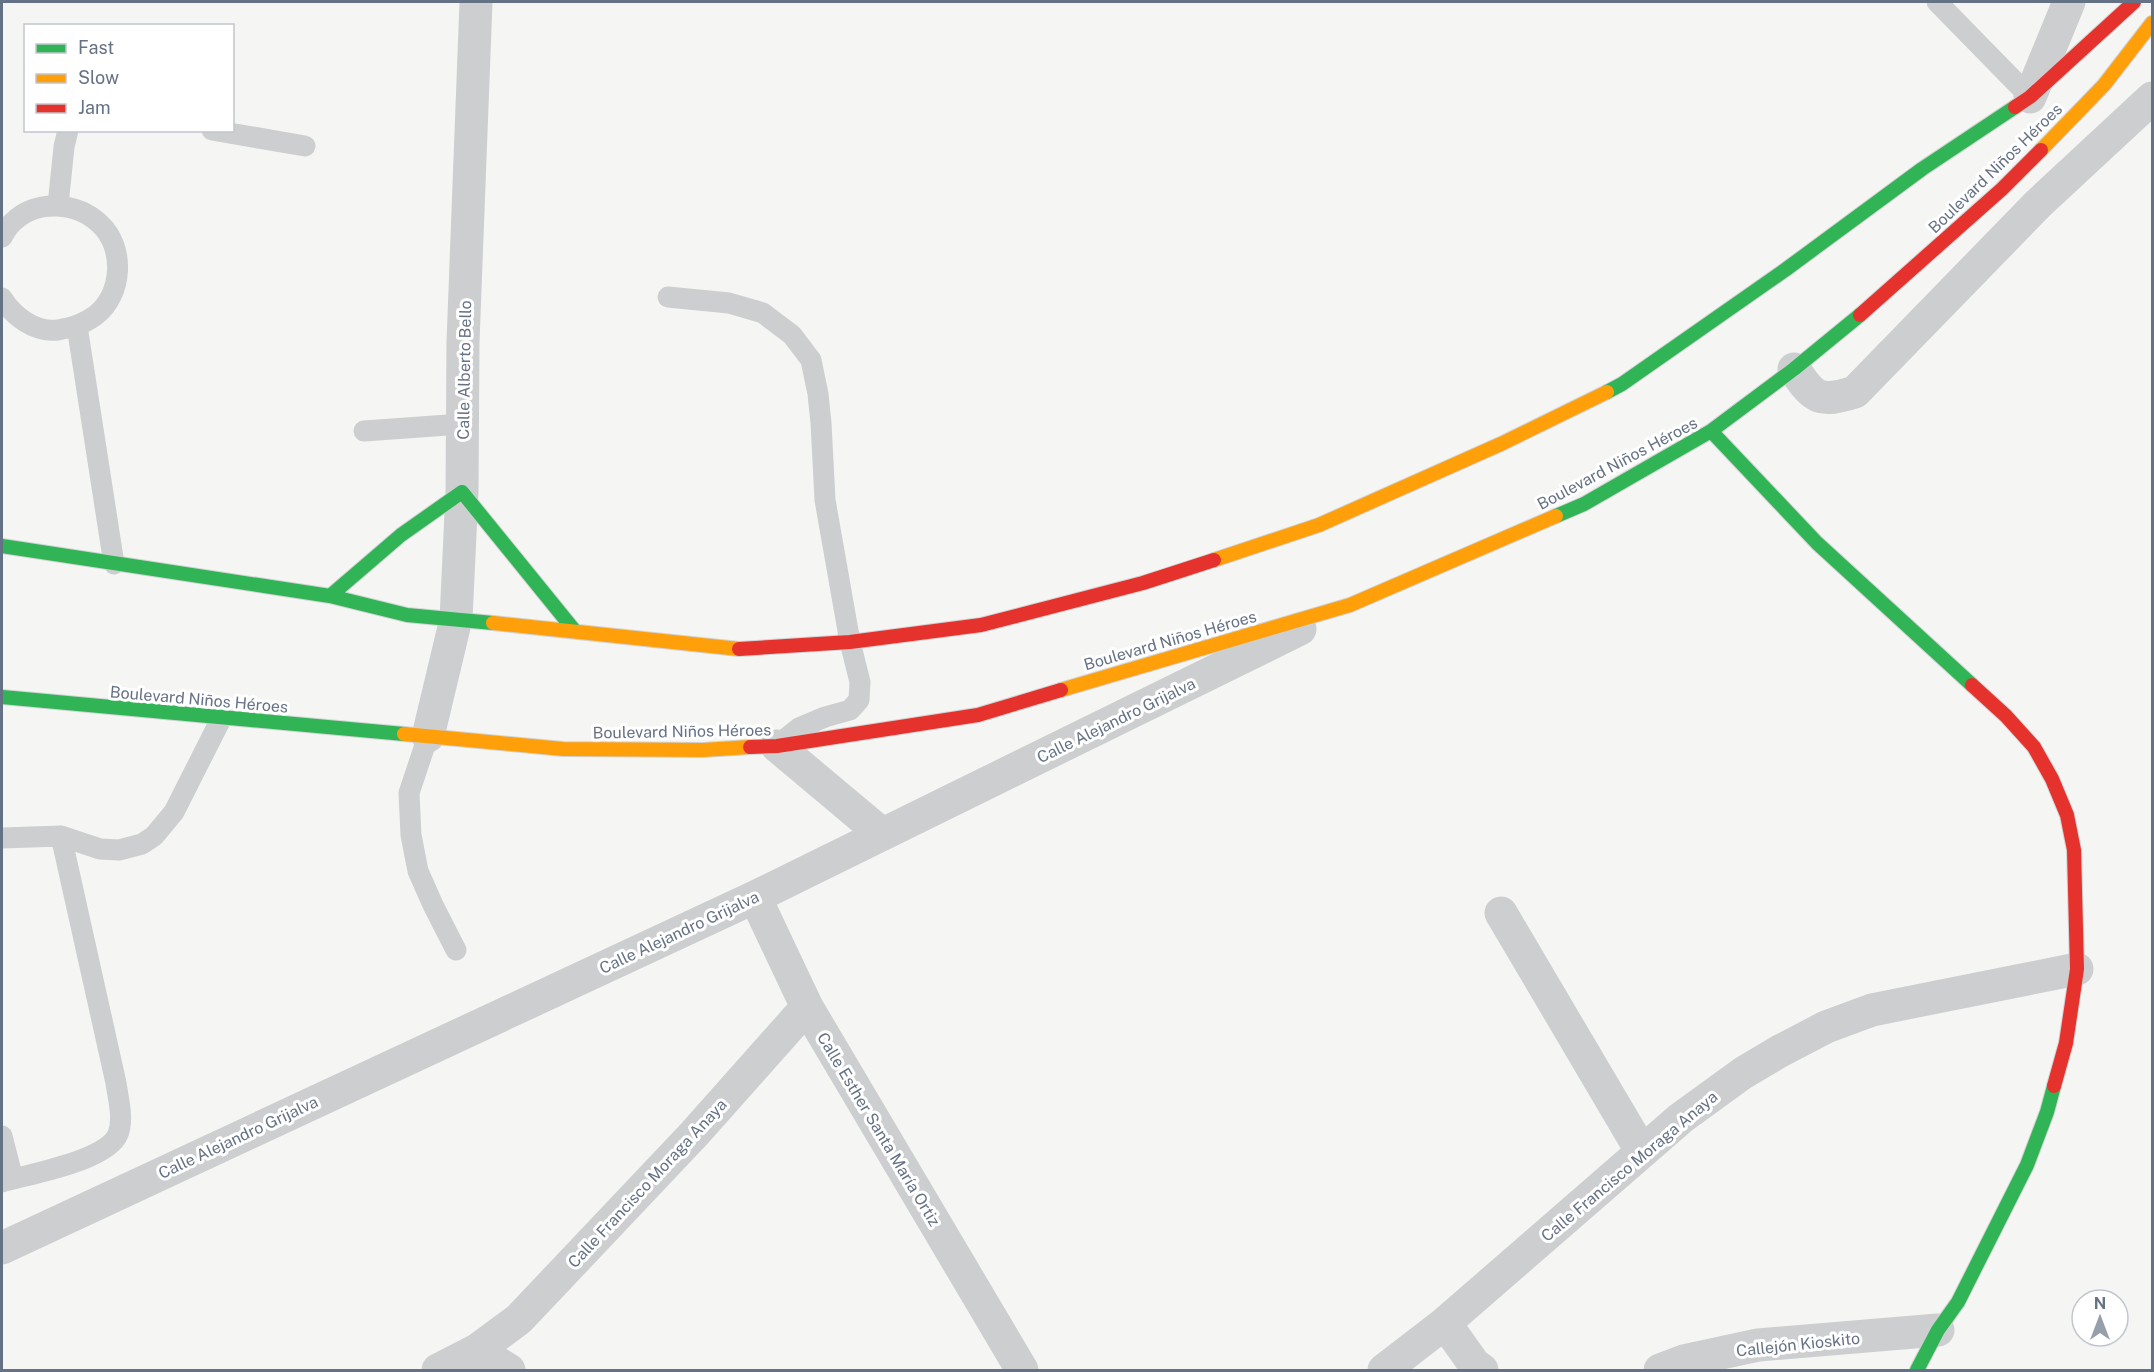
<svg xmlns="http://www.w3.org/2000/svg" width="2154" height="1372" viewBox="0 0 2154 1372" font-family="'Public Sans',sans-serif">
<rect width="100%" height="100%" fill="#f5f5f4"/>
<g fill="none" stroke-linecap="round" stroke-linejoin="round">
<g stroke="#d2d3d4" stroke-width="16">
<path id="fast" d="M1607 392 1622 384 1785 270 1922 169 2015 107
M1711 431 1817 543 1972 685
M1556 516 1584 504 1711 431 1794 369 1860 315
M2 546 330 596 407 615 493 623
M330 596 401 535 462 492 574 630
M2 697 404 734
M1917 1370 1938 1330 1958 1302 2027 1165 2047 1112 2054 1086"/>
</g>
<g stroke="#d2d3d4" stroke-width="16">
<path id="slow" d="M2041 150 2104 85 2152 23
M1214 560 1319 525 1503 443 1607 392
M493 623 739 649
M1061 690 1350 605 1556 516
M404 734 563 749 703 750 750 747"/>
</g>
<g stroke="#d2d3d4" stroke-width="16">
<path id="jam" d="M2015 107 2030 97 2134 2
M1860 315 2002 189 2041 150
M739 649 850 642 981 625 1143 583 1214 560
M1972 685 2006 716 2034 747 2052 779 2067 815 2074 850 2077 969 2066 1043 2054 1086
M750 747 777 746 978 715 1061 690"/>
</g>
<path stroke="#cdcecf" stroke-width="21" d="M1937 2 2030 97
M212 130 305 146
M58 205 64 147 68 130
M2 237C5 232 8 226 13 222 37 199 77 202 100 224 125 247 123 294 96 315 84 324 73 327 58 330 35 333 13 316 2 298
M668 297 729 303 763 313 792 335 811 360 818 394 821 423 825 500 850 642 860 682 859 700 850 710 825 717 799 728 783 741
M77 326 114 564
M364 431 462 424
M428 736 409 793 411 835 418 871 433 905 456 950
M2 838 61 836 100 849 119 850 142 844 154 836 174 812 222 717
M2 1136 13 1179
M2 1182C29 1174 107 1161 118 1134 124 1119 118 1098 116 1083L61 836"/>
<path stroke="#cdcecf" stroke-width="33" d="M2030 97 2069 2
M1794 369C1814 399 1819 403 1855 392L2038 204 2152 98
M428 736 456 619 462 492 463 342 476 2
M777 746 882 834
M755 897 807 1007 1022 1370
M1501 913 1642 1152
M2 1248 755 897 1300 629
M1445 1323 1474 1364 1482 1370
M477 1350 509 1370
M438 1370 477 1350 519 1319 695 1133 807 1007
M1384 1370 1445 1323 1681 1118 1743 1073 1780 1051 1826 1027 1872 1010 2077 969
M1660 1370 1684 1361 1758 1345 1938 1330"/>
<use href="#fast" stroke="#30b455" stroke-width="14"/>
<use href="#slow" stroke="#ff9f0a" stroke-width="14"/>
<use href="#jam" stroke="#e5322d" stroke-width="14"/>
</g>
<g text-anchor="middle" stroke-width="6" stroke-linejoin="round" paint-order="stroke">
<g font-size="16" fill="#657184" stroke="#fff">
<text transform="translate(1995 168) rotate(-44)" y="6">Boulevard Niños Héroes</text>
<text transform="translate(464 370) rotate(-89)" y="6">Calle Alberto Bello</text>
<text transform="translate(1617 463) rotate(-28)" y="6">Boulevard Niños Héroes</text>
<text transform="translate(1170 640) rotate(-16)" y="6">Boulevard Niños Héroes</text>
<text transform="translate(199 699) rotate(5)" y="6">Boulevard Niños Héroes</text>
<text transform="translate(1116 720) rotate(-26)" y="6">Calle Alejandro Grijalva</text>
<text transform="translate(682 731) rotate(-1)" y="6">Boulevard Niños Héroes</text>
<text transform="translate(679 932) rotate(-25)" y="6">Calle Alejandro Grijalva</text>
<text transform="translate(879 1129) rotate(59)" y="6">Calle Esther Santa María Ortiz</text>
<text transform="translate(238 1137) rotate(-25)" y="6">Calle Alejandro Grijalva</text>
<text transform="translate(1629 1166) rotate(-40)" y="6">Calle Francisco Moraga Anaya</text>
<text transform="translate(647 1183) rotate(-47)" y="6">Calle Francisco Moraga Anaya</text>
<text transform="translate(1798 1344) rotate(-6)" y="6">Callejón Kioskito</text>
</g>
</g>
<rect width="2154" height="1372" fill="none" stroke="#657184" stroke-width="6"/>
<rect x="24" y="24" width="210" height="108" fill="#ffffff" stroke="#c1c6ce" stroke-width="1.5"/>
<rect x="36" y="44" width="30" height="9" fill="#30b455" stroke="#c1c6ce" stroke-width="1.5"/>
<text x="78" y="54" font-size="18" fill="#657184">Fast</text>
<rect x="36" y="74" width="30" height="9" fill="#ff9f0a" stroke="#c1c6ce" stroke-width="1.5"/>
<text x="78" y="84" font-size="18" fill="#657184">Slow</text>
<rect x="36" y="104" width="30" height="9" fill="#e5322d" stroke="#c1c6ce" stroke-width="1.5"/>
<text x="78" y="114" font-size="18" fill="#657184">Jam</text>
<g transform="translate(2100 1318)"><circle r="28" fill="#ffffff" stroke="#c1c6ce" stroke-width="1.5"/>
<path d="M0-4.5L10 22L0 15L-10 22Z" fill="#979fab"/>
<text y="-9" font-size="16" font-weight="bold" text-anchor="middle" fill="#657184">N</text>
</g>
</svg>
